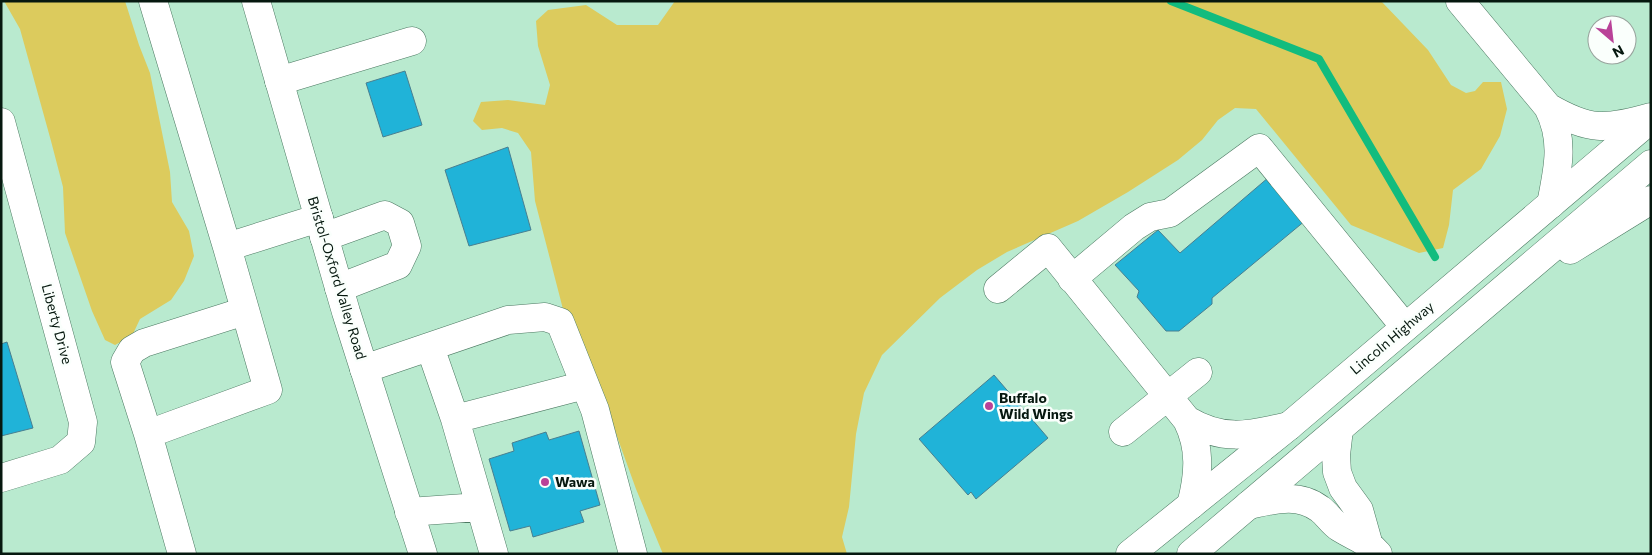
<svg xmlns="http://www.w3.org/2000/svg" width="1652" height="555" viewBox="0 0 1652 555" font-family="Commissioner,sans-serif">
<rect width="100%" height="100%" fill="#b9eacf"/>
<path fill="#dccb5d" d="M4 1H125L139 45 150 73 170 172 172 202 189 231 194 256 184 281 171 300 140 319 132 336 115 345 105 340 92 311 65 233 63 187 51 141 20 29Z
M675 1H1381L1428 50 1451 85 1466 93 1475 91 1483 82H1501L1507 109 1500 136 1481 169 1453 190 1449 225 1443 248 1419 253 1351 225 1256 109 1235 108 1218 120 1202 140 1178 160 1128 192 1078 221 1007 252 977 270 940 298 882 355 864 393 856 434 849 507 842 537 847 554H663L636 489 606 406 564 313 535 201 531 152 518 133 502 128 482 130 473 121 481 102 508 100 545 105 550 85 538 46 536 21 548 10 586 5 617 25H658Z"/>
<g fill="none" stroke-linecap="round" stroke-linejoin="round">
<path stroke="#12bc7e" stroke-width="8" d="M1171 1 1319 59 1435 257"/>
</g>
<path fill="#20b3d8" stroke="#497f90" d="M405 71 422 125 383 137 366 83Z
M508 147 531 230 469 246 445 170Z
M1269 177 1306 220 1212 298V304L1179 331H1166L1137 297 1139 291 1115 265 1158 230 1180 253Z
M7 342 33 428 1 436V344Z
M994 375 1048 438 976 499 971 492 968 495 919 439Z
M579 431 600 505 580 511 584 522 533 537 530 526 510 531 489 459 514 451 512 443 546 432 549 440Z"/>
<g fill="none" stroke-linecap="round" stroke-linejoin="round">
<g stroke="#4c7962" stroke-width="29">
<path id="minor" d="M153 1 227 247
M1460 1 1548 107C1565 140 1558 169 1551 204
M279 81 412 41
M1548 107C1589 131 1605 130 1651 117
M1 122 83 422 81 442 60 460 1 478
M324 237 385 215 400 223 407 246 398 265 339 288
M1072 279 1134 227 1150 217 1170 213 1259 148 1405 327
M998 289 1048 248 1187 420C1201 448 1199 474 1191 505
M430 347 455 419 494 554
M364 369 508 320 545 317 560 322 595 410 633 554
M455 419 585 385
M1187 420C1224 442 1249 435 1289 426
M1339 429 1336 455 1337 472 1343 488 1359 510 1368 542
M1123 432 1198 372
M148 434 125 362 132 350 144 343 245 311
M1249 505C1273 500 1298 492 1320 509 1327 514 1332 523 1340 528 1356 538 1364 538 1378 554
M409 512 479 507
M182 554 148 434 268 390 227 247 319 218"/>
</g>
<g stroke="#4c7962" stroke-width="29">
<path id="major" d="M256 1 346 312 423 554
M1570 250 1651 200
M1130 554 1289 426 1651 119
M1191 554 1651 164"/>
</g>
<use href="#minor" stroke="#fff" stroke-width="28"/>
<use href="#major" stroke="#fff" stroke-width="28"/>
</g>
<g fill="#b94298" stroke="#fafffc" stroke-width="2">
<circle cx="989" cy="406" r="5"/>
<circle cx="545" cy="482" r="5"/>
</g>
<g text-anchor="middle" stroke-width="5" stroke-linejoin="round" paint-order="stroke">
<g font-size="14" fill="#06180f" stroke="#fafffc">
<text transform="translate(337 278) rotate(73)" y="5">Bristol-Oxford Valley Road</text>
<text transform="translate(57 324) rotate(75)" y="5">Liberty Drive</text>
<text transform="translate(1392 338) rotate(-40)" y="5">Lincoln Highway</text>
</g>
<g font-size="14" font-weight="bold" fill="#06180f" stroke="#fafffc" text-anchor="start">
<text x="999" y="403">Buffalo<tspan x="999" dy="16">Wild Wings</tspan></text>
<text x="555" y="487">Wawa</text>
</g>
</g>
<rect width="1652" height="555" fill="none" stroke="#06180f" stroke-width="5"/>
<g transform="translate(1612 40) rotate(152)"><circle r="24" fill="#fafffc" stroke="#98a39d"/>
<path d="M0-4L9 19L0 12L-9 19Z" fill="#b94298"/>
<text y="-8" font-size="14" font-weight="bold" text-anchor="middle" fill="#06180f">N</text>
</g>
</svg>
